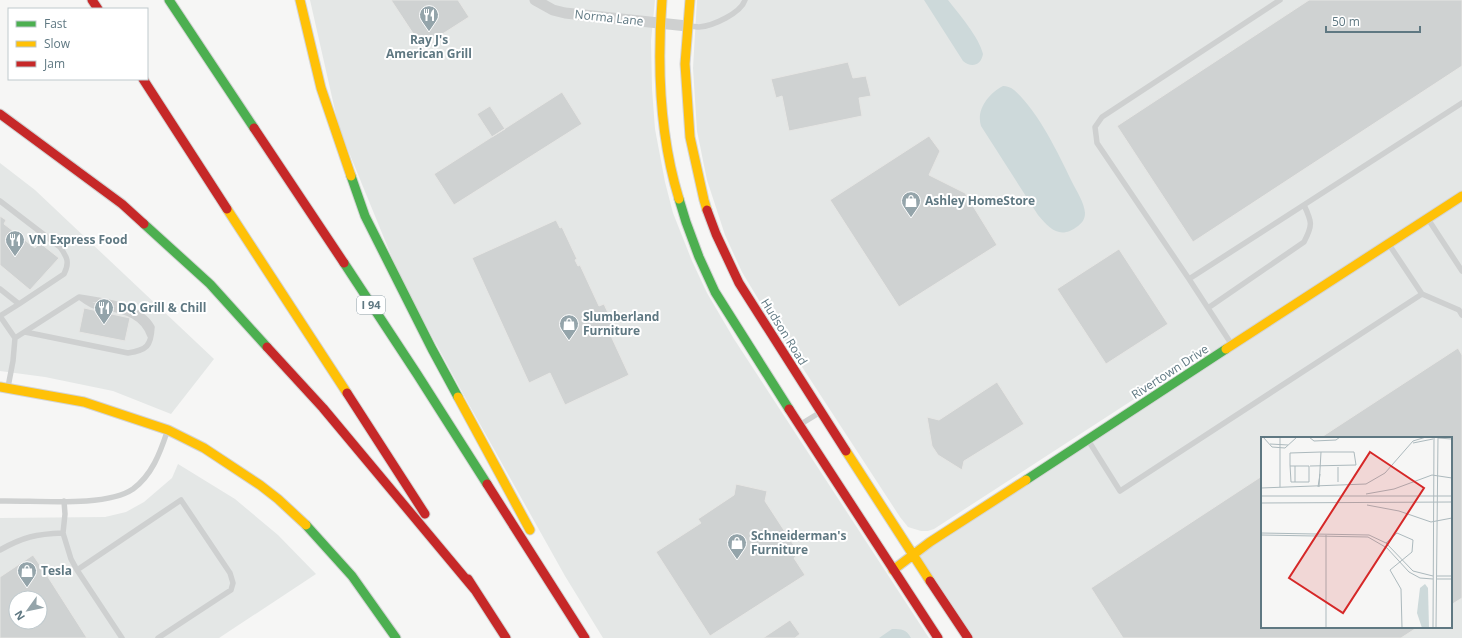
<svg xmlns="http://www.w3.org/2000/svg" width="1462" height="638" viewBox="0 0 1462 638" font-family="'Open Sans',sans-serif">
<rect width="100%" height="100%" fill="#f6f6f5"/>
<path fill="#e4e7e6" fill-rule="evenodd" d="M310 0H655L651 41 652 89 655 129 665 182 673 213 692 261 707 293 734 339 929 638H603L565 576 467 401 400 277 339 128Z
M697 0H1462V638H968L913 555 1207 362 1202 355 934 529 928 531H921L908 527 900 517 763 307 742 272 725 235 707 180 697 131 693 68ZM1262 438H1451V627H1262Z
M0 163 35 190 214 359 171 414 113 391 45 377 0 371Z
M178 464 235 499 278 535 316 574 219 638H0V518L105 517 126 512 144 502 172 478ZM16 598H40V622H16Z"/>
<path fill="#cdd9da" d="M924 0H948C959 14 979 37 983 54 981 66 971 68 963 61Z
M1003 86C1007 86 1010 87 1014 90 1038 111 1058 153 1072 182 1077 192 1084 202 1085 213 1085 219 1082 223 1078 226 1060 240 1050 229 1038 215L981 126C976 110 988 94 1003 86Z
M892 629C902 629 906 629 911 638H879Z"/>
<path fill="#cfd2d2" stroke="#e6e6e4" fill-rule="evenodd" d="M391 0H458L469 17 422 47Z
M1309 0H1462V66L1193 242 1117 126Z
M848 62 853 78 866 76 871 96 859 98 862 116 789 131 782 96 776 98 771 79Z
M562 92 582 124 454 205 434 174Z
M490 106 505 129 492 137 477 114Z
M929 136 940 151 929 175 965 193 997 245 899 307 830 200Z
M0 216 6 220 4 224 35 248 40 243 59 258 30 290 0 265Z
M556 220 560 228 562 227 577 259 575 260 578 266 580 265 599 306 604 304 617 333 611 336 629 375 565 405 550 373 529 383 472 258Z
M1119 249 1168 324 1106 364 1057 289Z
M84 308 130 318 125 341 79 332Z
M1458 348 1462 355V598L1451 605V438H1320Z
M997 382 1024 424 964 461 962 470 938 455 932 446 927 417 939 420Z
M1262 476V627H1418L1401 638H1123L1091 588Z
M736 484 767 491 765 501 795 547 791 550 796 557 794 558 805 575 710 636 656 552 701 523 698 519 734 495Z
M33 555 48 577 87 638H0V577ZM16 598H40V622H16Z
M790 620 800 634 795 638H763Z"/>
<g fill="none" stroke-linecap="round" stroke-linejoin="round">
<g stroke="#d3d4d4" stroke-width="11">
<path id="fast" d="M169 0 254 128
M351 176 365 216 432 349 458 397
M679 199 686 222 699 257 715 292 789 409
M144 224 210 284 267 347
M344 263 417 374 487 484
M1026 480 1226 349
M306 525 352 576 396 638"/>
</g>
<g stroke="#d3d4d4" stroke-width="11">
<path id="slow" d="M300 0 321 88 351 176
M662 0C657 67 659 134 679 199
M690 0 685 64 690 137 704 200 707 210
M227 209 347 393
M1226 349 1462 196
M0 387 84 402 168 430 204 448 260 485 278 499 306 525
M458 397 530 530
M846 451 930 581
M893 570 930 542 1026 480"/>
</g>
<g stroke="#d3d4d4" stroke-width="11">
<path id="jam" d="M92 0 98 9
M143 79 227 209
M0 114 122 204 144 224
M254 128 344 263
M707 210 716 234 739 283 846 451
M267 347 323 408 475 590
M347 393 425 514
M789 409 938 638
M487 484 585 638
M468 579 506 638
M930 581 968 638"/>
</g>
<path stroke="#ced0d0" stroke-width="5.5" d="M689 26C692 26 696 27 699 27 713 26 741 13 745 0
M0 201 60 247C67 257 70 262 64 274L19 304
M1428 219 1462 271
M1189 279 1097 143 1095 127 1102 117 1280 0
M0 289 19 304 0 316
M1422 294 1459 310 1462 315
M81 298C85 301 88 303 92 305 96 307 103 307 108 308 126 311 144 317 150 336
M1208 308 1304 242C1313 225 1312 222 1304 205
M0 316 15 338 13 361 8 387
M15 338 79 297C103 301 139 304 152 327 151 346 147 350 128 353L25 332
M1232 345 1189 279 1462 103
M801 424 819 413
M1088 440 1120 491 1422 294 1390 246
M0 501C34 500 105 508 133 489 152 475 160 453 167 432
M64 501 65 514 63 533 71 559 77 570 181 500 230 573 233 583 231 590 158 638
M0 550C23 537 36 534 63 533
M77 570 122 638"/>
<path stroke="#ced0d0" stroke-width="11" d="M535 0 553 10 565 13 687 26"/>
<use href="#fast" stroke="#4caf50" stroke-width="9"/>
<use href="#slow" stroke="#ffc107" stroke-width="9"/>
<use href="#jam" stroke="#c62828" stroke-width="9"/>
</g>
<defs>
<g id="restaurant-pin" transform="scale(1)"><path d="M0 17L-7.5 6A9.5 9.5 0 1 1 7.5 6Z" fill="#94a4aa" stroke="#fff"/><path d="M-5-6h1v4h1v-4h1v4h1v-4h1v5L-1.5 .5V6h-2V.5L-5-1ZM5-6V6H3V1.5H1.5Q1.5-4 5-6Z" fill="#fff"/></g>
<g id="shop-pin" transform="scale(1)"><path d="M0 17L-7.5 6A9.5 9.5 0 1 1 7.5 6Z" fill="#94a4aa" stroke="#fff"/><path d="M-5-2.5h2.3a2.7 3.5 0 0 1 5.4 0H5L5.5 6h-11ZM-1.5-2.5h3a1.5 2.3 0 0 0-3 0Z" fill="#fff"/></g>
</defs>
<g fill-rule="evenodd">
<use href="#restaurant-pin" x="429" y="15"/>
<use href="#shop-pin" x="911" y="201"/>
<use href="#restaurant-pin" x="15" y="240"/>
<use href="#restaurant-pin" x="104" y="308"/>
<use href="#shop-pin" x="569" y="324"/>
<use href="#shop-pin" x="737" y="543"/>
<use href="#shop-pin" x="27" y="571"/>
</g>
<g text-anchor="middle" stroke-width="4" stroke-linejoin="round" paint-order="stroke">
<rect fill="#fff" stroke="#8fa0a8" stroke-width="1" x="357" y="296" width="28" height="18" rx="3"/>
<g font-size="11" font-weight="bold" fill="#5f7882">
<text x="371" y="309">I 94</text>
</g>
<g font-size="12" fill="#5f7882" stroke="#fff">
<text transform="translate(609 18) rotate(6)" y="4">Norma Lane</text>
<text transform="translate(784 332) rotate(58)" y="4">Hudson Road</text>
<text transform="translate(1170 372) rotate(-33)" y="4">Rivertown Drive</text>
</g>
<g font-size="12" font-weight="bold" fill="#5f7882" stroke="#fff" text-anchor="start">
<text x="429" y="44" text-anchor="middle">Ray J's<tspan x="429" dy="14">American Grill</tspan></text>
<text x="925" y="205">Ashley HomeStore</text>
<text x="29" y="244">VN Express Food</text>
<text x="118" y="312">DQ Grill &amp; Chill</text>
<text x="583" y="321">Slumberland<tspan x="583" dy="14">Furniture</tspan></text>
<text x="751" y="540">Schneiderman's<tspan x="751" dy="14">Furniture</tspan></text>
<text x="41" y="575">Tesla</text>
</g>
</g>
<g transform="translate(1261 437)">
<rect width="191" height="191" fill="#f6f6f5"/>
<path d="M164 147 167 151 168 191H161L156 176 159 151Z" fill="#cdd9da"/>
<path fill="none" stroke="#acb9bd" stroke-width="1" d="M2 0 11 10 24 11 36 0M19 0V50M48 0 53 4 75 3 79 0M177 1 191 2M152 6 172 2M9 7 27 8M29 29H48V45H30L29 28V16L60 15 58 50M34 29V45M49 29 95 28 93 15H60M77 30V45M57 50 59 37M0 51 105 47 124 36 152 4 165 0M105 57 133 52 171 38 191 41M0 59H191M0 66 191 65M106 68 138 74 170 85 191 81M0 96 108 98 125 106 152 134 172 139M0 98 107 100 126 111 148 135 159 141 172 142M65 98V191M125 106 136 96 152 103 151 115 129 133 140 152 141 191M176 139H191M176 142H191M172 191 173 0M175 191 177 0"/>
<path fill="#d62828" fill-opacity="0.15" stroke="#d62828" stroke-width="2" d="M109 15 163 51 82 176 28 141Z"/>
<rect width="191" height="191" fill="none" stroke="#5f7882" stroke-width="2"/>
</g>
<rect x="8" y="8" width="140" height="72" fill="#ffffff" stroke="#bfc9cd"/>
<rect x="16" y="21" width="20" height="6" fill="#4caf50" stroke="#bfc9cd"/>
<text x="44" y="28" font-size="12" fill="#5f7882">Fast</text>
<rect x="16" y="41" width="20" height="6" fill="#ffc107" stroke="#bfc9cd"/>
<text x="44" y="48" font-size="12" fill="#5f7882">Slow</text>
<rect x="16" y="61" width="20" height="6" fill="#c62828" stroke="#bfc9cd"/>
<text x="44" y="68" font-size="12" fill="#5f7882">Jam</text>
<g transform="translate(28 610) rotate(237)"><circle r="19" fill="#ffffff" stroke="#bfc9cd"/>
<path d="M0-3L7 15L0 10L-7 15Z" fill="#94a4aa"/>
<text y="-6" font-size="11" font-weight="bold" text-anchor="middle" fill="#5f7882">N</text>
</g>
<path d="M1326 26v6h94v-6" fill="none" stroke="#5f7882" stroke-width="2"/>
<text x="1332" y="26" font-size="12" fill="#5f7882" stroke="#ffffff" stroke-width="3" paint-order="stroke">50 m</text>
</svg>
